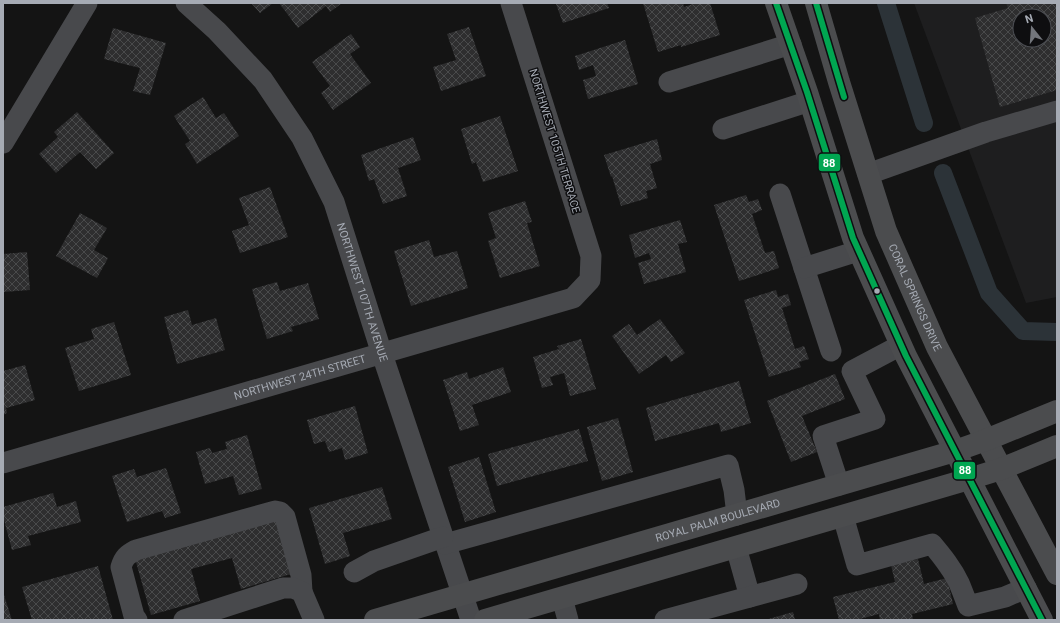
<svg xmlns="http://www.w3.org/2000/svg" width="1060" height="623" viewBox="0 0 1060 623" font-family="Roboto,sans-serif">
<defs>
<pattern id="building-cross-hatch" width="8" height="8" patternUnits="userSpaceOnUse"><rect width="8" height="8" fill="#2e2e2f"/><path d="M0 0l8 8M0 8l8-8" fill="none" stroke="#494a4b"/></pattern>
</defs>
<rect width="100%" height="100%" fill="#141414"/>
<path fill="#1e1e1f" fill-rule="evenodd" d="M914 3H1057V297L1026 303ZM1020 16H1044V40H1020Z"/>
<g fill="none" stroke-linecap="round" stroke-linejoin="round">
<path stroke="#2c3338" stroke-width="18" d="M886 3 924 123
M943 173 989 293 1023 331 1057 332"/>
</g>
<path fill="url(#building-cross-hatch)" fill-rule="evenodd" d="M251 3H273L260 13Z
M279 3H342L330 12 326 6 298 28Z
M559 3H607L609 8 563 23 556 4Z
M643 3H683L684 7 696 3H710L720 35 681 47V45L658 52Z
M1006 3H1057V90L1000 107 975 18 1008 8ZM1020 16H1044V40H1020Z
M469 27 486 76 441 91 433 67 456 60 447 34Z
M113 28 166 43 150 95 133 91 140 68 104 59Z
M351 34 360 47 350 54 371 83 333 110 321 93 330 86 312 62Z
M625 40 638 84 588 99 583 80 596 76 593 65 579 70 575 56Z
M203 97 216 118 224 113 239 136 197 164 185 144 190 141 174 116Z
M77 112 114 153 96 169 80 152 56 173 39 154 58 137 54 132Z
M500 116 518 171 483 182 476 162 472 164 461 129Z
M413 137 421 160 398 168 407 196 383 204 374 179 369 181 361 155Z
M657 139 662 160 650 164 657 188 646 191 648 198 621 206 612 176 611 177 604 155Z
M270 187 288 237 240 253 232 231 249 225 239 198Z
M746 195 749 202 758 199 762 210 752 214 765 253 774 251 779 268 739 281 714 205Z
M525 201 532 222 527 223 540 266 500 278 488 241 496 238 488 213Z
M80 213 107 228 94 250 108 258 97 278 56 256Z
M680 220 687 242 678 244 686 272 644 284 638 263 651 259 649 253 635 258 629 235Z
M429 240 434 257 457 251 468 288 411 306 394 251Z
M27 252 30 290 3 292V254Z
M277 282 280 291 308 283 319 319 291 327 293 331 267 339 252 289Z
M776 290 778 297 788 294 791 305 782 308 795 349 804 346 809 359 799 362 801 367 769 377 744 300Z
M188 310 192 325 216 318 225 350 177 364 164 317Z
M660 319 685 353 671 362 666 355 639 374 612 336 629 324 637 335Z
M114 322 131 375 79 391 65 348 94 339 91 329Z
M581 339 596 389 570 396 564 373 550 377 553 385 542 388 533 357 559 349 557 346Z
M25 365 35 400 6 408 7 413 3 415V371Z
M503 367 511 392 472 405 479 425 460 431 443 380 467 372 469 379Z
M835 374 845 399 802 416 817 452 791 462 767 401Z
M739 381 751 423 721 432 719 423 655 441 646 408Z
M355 406 368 453 345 460 342 448 329 452 325 441 314 444 307 420Z
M618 418 633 472 602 481 587 427Z
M579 429 588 461 497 486 488 454Z
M247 435 262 489 239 495 233 476 205 484 196 452 210 448 212 453 227 449 225 442Z
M479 457 496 512 465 522 448 467Z
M166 468 181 513 165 518 162 511 127 522 112 476 134 469 137 477Z
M382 487 392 519 343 533 350 556 325 564 309 508Z
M53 493 57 507 76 501 81 522 28 536 31 545 12 550 3 516V507Z
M274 515 291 574 241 589 232 558 191 569 200 601 151 615 134 555Z
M918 559 924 584 947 578 953 604 912 614 913 620H880L879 614 856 620H839L833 597 895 582 891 565Z
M98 566 113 620H32L22 587Z
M3 592 12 620H3Z
M793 612 795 620H765Z"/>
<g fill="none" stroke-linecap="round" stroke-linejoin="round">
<g stroke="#48494c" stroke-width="21">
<path id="s1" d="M186 3 217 31 263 80 302 138 334 202 382 354 471 620"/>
<path d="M669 82 791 44"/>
<path d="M723 129 810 101"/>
<path d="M3 143 87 3"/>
<path d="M868 174 986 132 1057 111"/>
<path d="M780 194 831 351"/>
<path d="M804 268 858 251"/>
<path id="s2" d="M3 463 573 298 590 280 591 256 511 3"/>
<path d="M839 485 823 436 875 419 852 371 901 345"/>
<path d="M843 516 857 565 932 544C942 556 952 568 959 583 962 590 965 598 968 606L1005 597 1026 588"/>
<path d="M445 544 728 465 734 490 737 515"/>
<path d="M736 547 750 597"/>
<path d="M354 572 374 561 443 537"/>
<path d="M562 598 568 620"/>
<path d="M137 620 134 616 121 567C124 557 127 555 136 550L275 511 280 512 285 517 301 575 302 592"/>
<path d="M184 620 283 588H293L302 592 314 620"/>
<path d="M665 620 797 584"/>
</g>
<g stroke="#4b4c4e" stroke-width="22">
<path d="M776 3 807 92 853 238 906 356 1042 620"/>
<path id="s3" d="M816 3 839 82 886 231 937 347 1057 574"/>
<path id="s4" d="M375 620 955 451 986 440 1057 411"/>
<path d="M485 620 969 479 1001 469 1057 446"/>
</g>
<g stroke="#0e0e10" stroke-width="9">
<path id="bus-1" d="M776 3 807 92 853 238 906 356 1042 620
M816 3 844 97"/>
</g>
<use href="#bus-1" stroke="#00a651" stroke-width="6"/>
</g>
<circle fill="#a6abb4" stroke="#0e0e10" stroke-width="1.5" cx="877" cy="291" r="3.5"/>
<g text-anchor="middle" stroke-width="3" stroke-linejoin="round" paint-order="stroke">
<g font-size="11" fill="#a6abb4" stroke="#0e0e10">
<text transform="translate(555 141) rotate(73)" y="4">NORTHWEST 105TH TERRACE</text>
<text dy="4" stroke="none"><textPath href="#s1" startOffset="345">NORTHWEST 107TH AVENUE</textPath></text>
<text dy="4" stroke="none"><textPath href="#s3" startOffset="311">CORAL SPRINGS DRIVE</textPath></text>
<text dy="4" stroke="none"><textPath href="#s2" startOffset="309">NORTHWEST 24TH STREET</textPath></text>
<text dy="4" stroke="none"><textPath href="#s4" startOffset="357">ROYAL PALM BOULEVARD</textPath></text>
</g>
</g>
<g stroke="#0e0e10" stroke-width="1.5">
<rect x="818" y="153" width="23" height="19" rx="4" fill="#00a651"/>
<rect x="953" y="461" width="23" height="19" rx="4" fill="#00a651"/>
</g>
<g font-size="11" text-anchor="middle" font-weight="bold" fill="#fff">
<text x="829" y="167">88</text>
<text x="965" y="474">88</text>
</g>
<rect width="1060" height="623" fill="none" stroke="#a6abb4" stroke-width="8"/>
<g transform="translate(1032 28) rotate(343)"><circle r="19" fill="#0e0e10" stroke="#4b4d52"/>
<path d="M0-3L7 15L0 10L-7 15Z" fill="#73767c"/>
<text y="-6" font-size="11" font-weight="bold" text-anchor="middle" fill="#a6abb4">N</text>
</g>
</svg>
